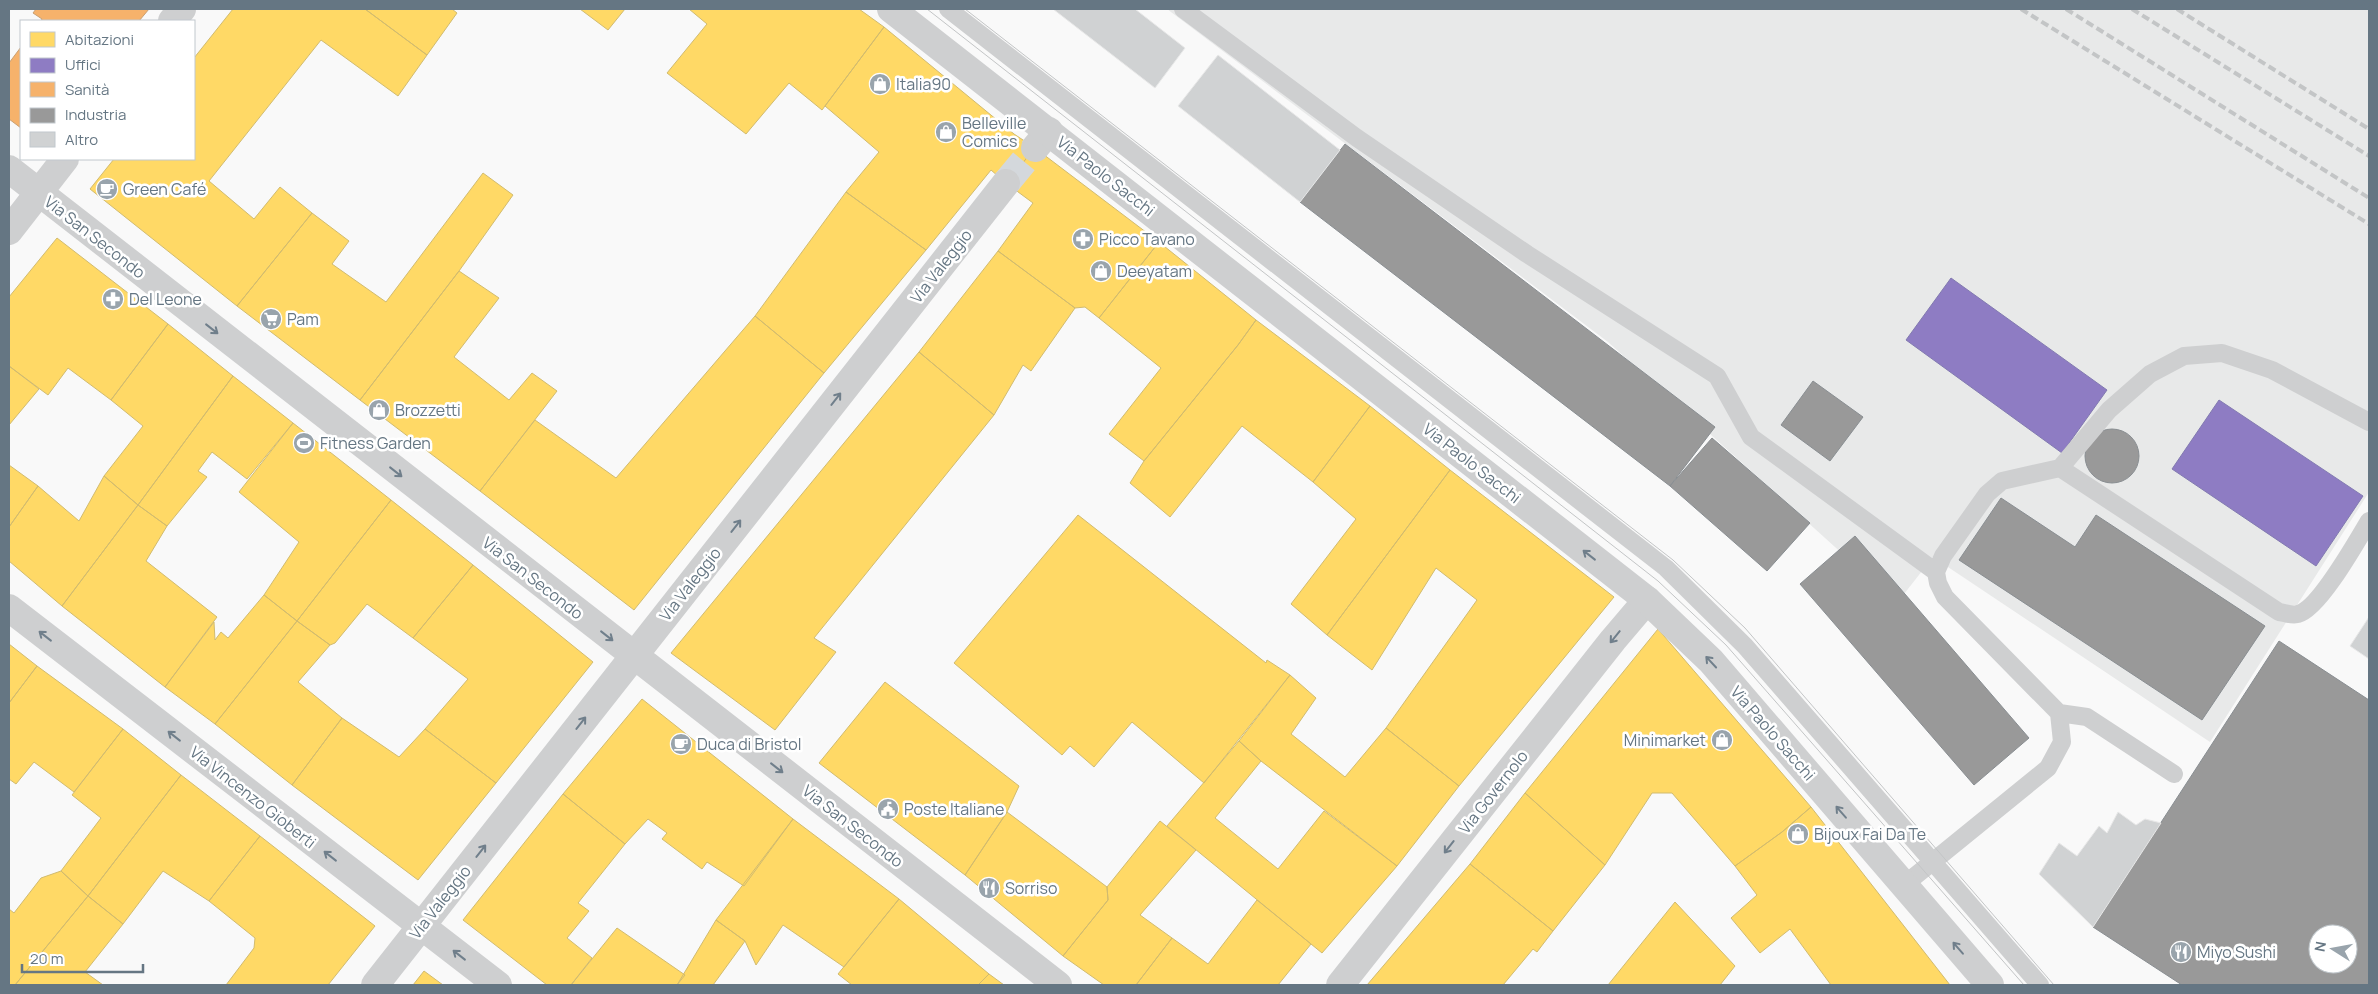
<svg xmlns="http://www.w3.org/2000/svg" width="2378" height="994" viewBox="0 0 2378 994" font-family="Manrope,sans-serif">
<rect width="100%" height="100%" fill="#f9f9f9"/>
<path fill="#e8e9e9" d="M1167 9H2369V492L2210 742 1933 557 1897 603 1608 342Z"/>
<path fill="#ffd966" stroke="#d1bb6f" d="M233 9H365L427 55 398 96 321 40 209 181 254 219 280 187 312 213 237 306 90 189 114 159H194V58Z
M365 9H452L457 13 427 55Z
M580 9H625L608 30Z
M689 9H859L884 27 822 110 789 83 746 134 667 73 707 24Z
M884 27 1014 134 1035 148 1006 183 991 170 926 250 846 192 879 152 825 106Z
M1035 148 1159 242 1099 318 1085 307 1075 308 998 251 1033 203 1006 183Z
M483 173 513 195 459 271 360 400 237 306 312 213 349 241 332 264 386 302Z
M846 192 926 250 824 373 755 316Z
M57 238 168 324 111 400 68 368 48 395 9 366V297Z
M1159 242 1256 320 1238 345 1144 461 1109 434 1161 368 1099 318Z
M998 251 1075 308 1031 371 1023 365 994 415 919 352Z
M459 271 499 298 454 357 509 400 532 373 557 391 480 491 360 400Z
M755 316 824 373 634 610 480 491 535 420 616 478Z
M1256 320 1370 406 1313 482 1242 426 1170 517 1130 483 1144 461 1238 345Z
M168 324 233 376 138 505 104 476 143 426 111 400Z
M919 352 994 415 814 638 836 652 775 730 671 653Z
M9 366 39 389 9 425Z
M233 376 293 423 247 479 212 452 198 471 207 477 167 526 138 505Z
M1370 406 1450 470 1327 635 1291 604 1356 519 1313 482Z
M293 423 391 500 297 621 264 595 299 542 239 492Z
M9 465 38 486 9 527Z
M1450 470 1614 597 1459 786 1386 728 1477 600 1436 568 1372 670 1327 635Z
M104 476 138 505 62 606 9 561V527L38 486 79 521Z
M391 500 473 565 413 638 367 604 335 643 330 645 297 621Z
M138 505 167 526 146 561 217 617 165 687 62 606Z
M1078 515 1266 663 1267 660 1290 675 1204 783 1132 722 1094 767 1070 746 1062 755 954 663Z
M473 565 593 662 496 783 425 729 468 679 413 638Z
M264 595 297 621 215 724 165 687 214 622 215 640 221 632 228 638Z
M297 621 330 645 298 682 342 718 292 785 215 724Z
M1658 629 1811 807 1782 832 1735 866 1672 793H1652L1605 865 1525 793Z
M9 644 37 666 9 703Z
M37 666 123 729 74 792 34 762 16 784 9 779V703Z
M1290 675 1316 698 1291 734 1345 777 1386 728 1459 786 1397 866 1261 761 1239 741Z
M885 682 1019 786 1007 812 965 875 819 763Z
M642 699 793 819 744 886 707 862 702 869 662 839 667 833 648 819 625 844 563 794Z
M342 718 399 757 425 729 496 783 418 880 292 785Z
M123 729 181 775 88 896 61 871 101 818 72 795Z
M1239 741 1261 761 1215 818 1278 869 1324 811 1397 866 1322 953 1167 826Z
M181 775 260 836 209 901 163 871 123 924 88 896Z
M1525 793 1605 865 1553 931 1470 864Z
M563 794 625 844 578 903 589 911 567 938 592 958 571 985H547L463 920Z
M1811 807 1950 985H1831L1790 929 1760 953 1731 918 1757 895 1735 866 1782 832Z
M1007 812 1107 887 1108 900 1063 956 965 875Z
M793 819 899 899 844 967 783 925 756 965 745 941 716 920Z
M1160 821 1196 850 1140 915 1172 938 1136 985H1104L1063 956 1108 900 1107 887Z
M260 836 375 926 328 985H226L254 948 255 938 209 901Z
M1470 864 1553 931 1537 952 1533 949 1503 985H1367Z
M61 871 88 896 15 985H9V909L14 913 41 878Z
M88 896 123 924 85 972 103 985H15Z
M899 899 989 974 978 985H852L838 974Z
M1257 900 1311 944 1278 985H1136L1172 938 1208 964Z
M1675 902 1735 966 1720 985H1608Z
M716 920 745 941 713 985H677Z
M617 928 685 975 677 985H571Z
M424 971 443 985H413Z
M989 974 1004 985H978Z"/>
<path fill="#8e7cc3" stroke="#827ab0" d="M1951 278 2107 390 2062 453 1906 340Z
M2219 400 2363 496 2316 566 2172 469Z"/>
<path fill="#f6b26b" stroke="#caa072" d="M36 9H149L139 21H41L42 19 33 13Z
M21 47V128L9 119V63Z"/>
<path fill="#999" stroke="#898e92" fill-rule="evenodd" d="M1345 144 1715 427 1670 486 1300 202Z
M1813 381 1863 417 1830 461 1781 425Z
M2085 456a27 27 0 1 1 54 0a27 27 0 1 1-54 0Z
M1712 438 1810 523 1767 571 1670 486Z
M2001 498 2075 547 2096 515 2265 626 2202 720 1959 560Z
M1855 536 2029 738 1974 785 1800 584Z
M2279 641 2369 700V985H2182L2093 927ZM2318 934H2348V964H2318Z"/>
<path fill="#d0d2d3" stroke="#e8e8e8" d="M1053 9H1135L1185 48 1155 88Z
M1218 55 1340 150 1300 202 1178 106Z
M2369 617V659L2350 646Z
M2118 812 2136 825 2145 819 2161 823 2093 927 2039 874 2059 843 2077 856 2099 826 2107 833Z"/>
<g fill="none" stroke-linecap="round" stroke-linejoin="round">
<path stroke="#d4d8dc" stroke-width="28" stroke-dasharray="28 14" stroke-linecap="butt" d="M1006 183 1035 148"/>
<path stroke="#cecfd0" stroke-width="18" d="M948 9 1666 568 1745 646 2040 985
M1183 9 1357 138 1527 254 1717 376 1751 437 1936 572
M2060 468 2279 612C2285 613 2293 616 2298 614 2319 609 2357 541 2369 521
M2059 713 2087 717 2174 774
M1904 885 2048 768 2062 742 2059 713 1945 597 1938 583 1936 572 1943 556 1987 494 2002 481 2060 468 2109 410 2150 374 2184 356 2222 353 2272 370 2369 422"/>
<path stroke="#cecfd0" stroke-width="28" d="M172 21 182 9
M1035 148 1049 131
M9 169 1058 985
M9 231 65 159
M9 608 498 985
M375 985 1006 183
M1340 985 1613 640 1647 600"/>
<path stroke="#cecfd0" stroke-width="28" d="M891 9 1647 600 1711 661 1990 985"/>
<path stroke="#c3c5c6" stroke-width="1" d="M927 9 1658 581 1726 645 2024 985
M965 9 1673 560 1745 628 2054 985"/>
<path stroke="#c3c5c6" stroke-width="4" stroke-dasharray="8 4" stroke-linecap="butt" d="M2021 9 2369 224
M2066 9 2369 198
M2132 9 2369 156
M2177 9 2369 129"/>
</g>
<defs><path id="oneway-shaft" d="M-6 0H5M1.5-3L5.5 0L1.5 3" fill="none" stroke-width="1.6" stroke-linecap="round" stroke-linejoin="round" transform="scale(1.25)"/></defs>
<g stroke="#707f8b">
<use href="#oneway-shaft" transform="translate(212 329) rotate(38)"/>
<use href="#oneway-shaft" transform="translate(836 399) rotate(-52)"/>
<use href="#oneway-shaft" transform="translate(396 472) rotate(38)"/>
<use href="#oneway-shaft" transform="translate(736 526) rotate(-52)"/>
<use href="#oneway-shaft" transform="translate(1589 555) rotate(-142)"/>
<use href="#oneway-shaft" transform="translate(45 636) rotate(-142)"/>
<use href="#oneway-shaft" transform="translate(607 636) rotate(38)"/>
<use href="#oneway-shaft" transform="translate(1615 637) rotate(129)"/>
<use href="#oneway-shaft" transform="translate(1711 662) rotate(-133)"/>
<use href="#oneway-shaft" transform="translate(581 723) rotate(-52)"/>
<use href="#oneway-shaft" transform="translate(174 736) rotate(-142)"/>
<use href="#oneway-shaft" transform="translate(777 768) rotate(38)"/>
<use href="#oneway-shaft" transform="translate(1841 812) rotate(-131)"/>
<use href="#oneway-shaft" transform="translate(1449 847) rotate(128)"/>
<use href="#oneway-shaft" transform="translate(481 851) rotate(-52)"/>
<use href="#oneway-shaft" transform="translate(330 856) rotate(-142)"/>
<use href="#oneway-shaft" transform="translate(1958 948) rotate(-131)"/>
<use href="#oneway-shaft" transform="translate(459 955) rotate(-142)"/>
</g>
<defs>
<g id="shop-disc" transform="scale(1.125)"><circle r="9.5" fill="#99a4ac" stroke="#fff"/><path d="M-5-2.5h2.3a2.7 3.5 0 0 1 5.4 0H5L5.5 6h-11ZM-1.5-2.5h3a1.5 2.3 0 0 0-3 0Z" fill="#fff"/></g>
<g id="cafe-disc" transform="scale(1.125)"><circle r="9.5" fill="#99a4ac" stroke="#fff"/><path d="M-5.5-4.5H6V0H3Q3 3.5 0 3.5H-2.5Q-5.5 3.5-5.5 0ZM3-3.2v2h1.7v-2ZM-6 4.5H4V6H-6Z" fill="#fff"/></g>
<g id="pharmacy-disc" transform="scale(1.125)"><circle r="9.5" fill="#99a4ac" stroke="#fff"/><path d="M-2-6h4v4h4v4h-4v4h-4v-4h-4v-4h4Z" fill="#fff"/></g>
<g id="supermarket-disc" transform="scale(1.125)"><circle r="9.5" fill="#99a4ac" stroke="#fff"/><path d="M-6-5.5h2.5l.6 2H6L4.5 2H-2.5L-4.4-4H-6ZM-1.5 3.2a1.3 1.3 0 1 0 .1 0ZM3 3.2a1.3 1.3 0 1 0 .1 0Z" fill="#fff"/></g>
<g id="stadium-disc" transform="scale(1.125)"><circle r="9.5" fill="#99a4ac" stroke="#fff"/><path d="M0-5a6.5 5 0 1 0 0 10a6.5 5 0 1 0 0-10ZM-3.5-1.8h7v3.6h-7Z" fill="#fff"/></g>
<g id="civic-disc" transform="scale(1.125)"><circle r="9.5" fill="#99a4ac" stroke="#fff"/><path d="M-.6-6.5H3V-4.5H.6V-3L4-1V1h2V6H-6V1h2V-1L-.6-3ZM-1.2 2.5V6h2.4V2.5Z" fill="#fff"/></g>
<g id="restaurant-disc" transform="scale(1.125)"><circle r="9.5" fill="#99a4ac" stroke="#fff"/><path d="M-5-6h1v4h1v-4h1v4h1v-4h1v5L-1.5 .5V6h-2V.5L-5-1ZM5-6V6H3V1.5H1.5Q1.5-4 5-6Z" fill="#fff"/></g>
</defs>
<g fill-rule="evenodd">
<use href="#shop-disc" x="880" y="84"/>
<use href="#shop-disc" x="946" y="132"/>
<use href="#cafe-disc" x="107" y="189"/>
<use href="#pharmacy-disc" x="1083" y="239"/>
<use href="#shop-disc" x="1101" y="271"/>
<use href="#pharmacy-disc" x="113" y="299"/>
<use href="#supermarket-disc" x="271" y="319"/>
<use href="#shop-disc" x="379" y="410"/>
<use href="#stadium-disc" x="304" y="443"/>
<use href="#shop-disc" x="1722" y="740"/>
<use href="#cafe-disc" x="681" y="744"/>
<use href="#civic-disc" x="888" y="809"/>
<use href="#shop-disc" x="1798" y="834"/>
<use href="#restaurant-disc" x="989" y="888"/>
<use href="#restaurant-disc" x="2181" y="952"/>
</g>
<g text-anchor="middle" stroke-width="5" stroke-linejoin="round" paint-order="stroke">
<g font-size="16" fill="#657683" stroke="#fff" text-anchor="start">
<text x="896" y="90">Italia90</text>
<text x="962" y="129">Belleville<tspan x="962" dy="18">Comics</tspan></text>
<text x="123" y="195">Green Café</text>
<text x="1099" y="245">Picco Tavano</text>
<text x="1117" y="277">Deeyatam</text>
<text x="129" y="305">Del Leone</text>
<text x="287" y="325">Pam</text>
<text x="395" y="416">Brozzetti</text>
<text x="320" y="449">Fitness Garden</text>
<text x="1706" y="746" text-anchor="end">Minimarket</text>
<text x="697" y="750">Duca di Bristol</text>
<text x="904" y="815">Poste Italiane</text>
<text x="1814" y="840">Bijoux Fai Da Te</text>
<text x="1005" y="894">Sorriso</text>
<text x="2197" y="958">Miyo Sushi</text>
</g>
<g font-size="16" fill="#657683" stroke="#fff">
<text transform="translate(1106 176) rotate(38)" y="6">Via Paolo Sacchi</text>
<text transform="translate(95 237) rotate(38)" y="6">Via San Secondo</text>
<text transform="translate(941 266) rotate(-52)" y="6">Via Valeggio</text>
<text transform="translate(1472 463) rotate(38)" y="6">Via Paolo Sacchi</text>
<text transform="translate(533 578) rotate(38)" y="6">Via San Secondo</text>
<text transform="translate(690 584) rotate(-52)" y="6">Via Valeggio</text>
<text transform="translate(1773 733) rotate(49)" y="6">Via Paolo Sacchi</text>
<text transform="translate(1493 792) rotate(-52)" y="6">Via Governolo</text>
<text transform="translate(253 797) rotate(38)" y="6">Via Vincenzo Gioberti</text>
<text transform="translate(853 826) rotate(38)" y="6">Via San Secondo</text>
<text transform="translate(440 902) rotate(-52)" y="6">Via Valeggio</text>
</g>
</g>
<rect width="2378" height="994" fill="none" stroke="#657683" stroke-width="20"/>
<rect x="20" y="20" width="175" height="140" fill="#ffffff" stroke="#c1c8cd"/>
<rect x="30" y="32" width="25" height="15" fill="#ffd966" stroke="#c1c8cd"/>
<text x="65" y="45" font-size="15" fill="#657683">Abitazioni</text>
<rect x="30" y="58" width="25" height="15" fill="#8e7cc3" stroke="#c1c8cd"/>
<text x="65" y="70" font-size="15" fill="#657683">Uffici</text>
<rect x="30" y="82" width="25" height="15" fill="#f6b26b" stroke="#c1c8cd"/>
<text x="65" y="95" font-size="15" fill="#657683">Sanità</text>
<rect x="30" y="108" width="25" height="15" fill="#999999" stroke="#c1c8cd"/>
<text x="65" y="120" font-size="15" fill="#657683">Industria</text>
<rect x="30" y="132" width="25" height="15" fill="#d0d2d3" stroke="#c1c8cd"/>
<text x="65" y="145" font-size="15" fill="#657683">Altro</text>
<g transform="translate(2333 949) rotate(281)"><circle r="24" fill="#ffffff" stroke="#c1c8cd"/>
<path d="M0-4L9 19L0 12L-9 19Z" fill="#99a4ac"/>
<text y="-8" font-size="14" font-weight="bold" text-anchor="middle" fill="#657683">N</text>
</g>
<path d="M22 964v8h121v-8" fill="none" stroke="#657683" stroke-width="2.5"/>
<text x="30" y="964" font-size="15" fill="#657683" stroke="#ffffff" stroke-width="4" paint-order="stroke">20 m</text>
</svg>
